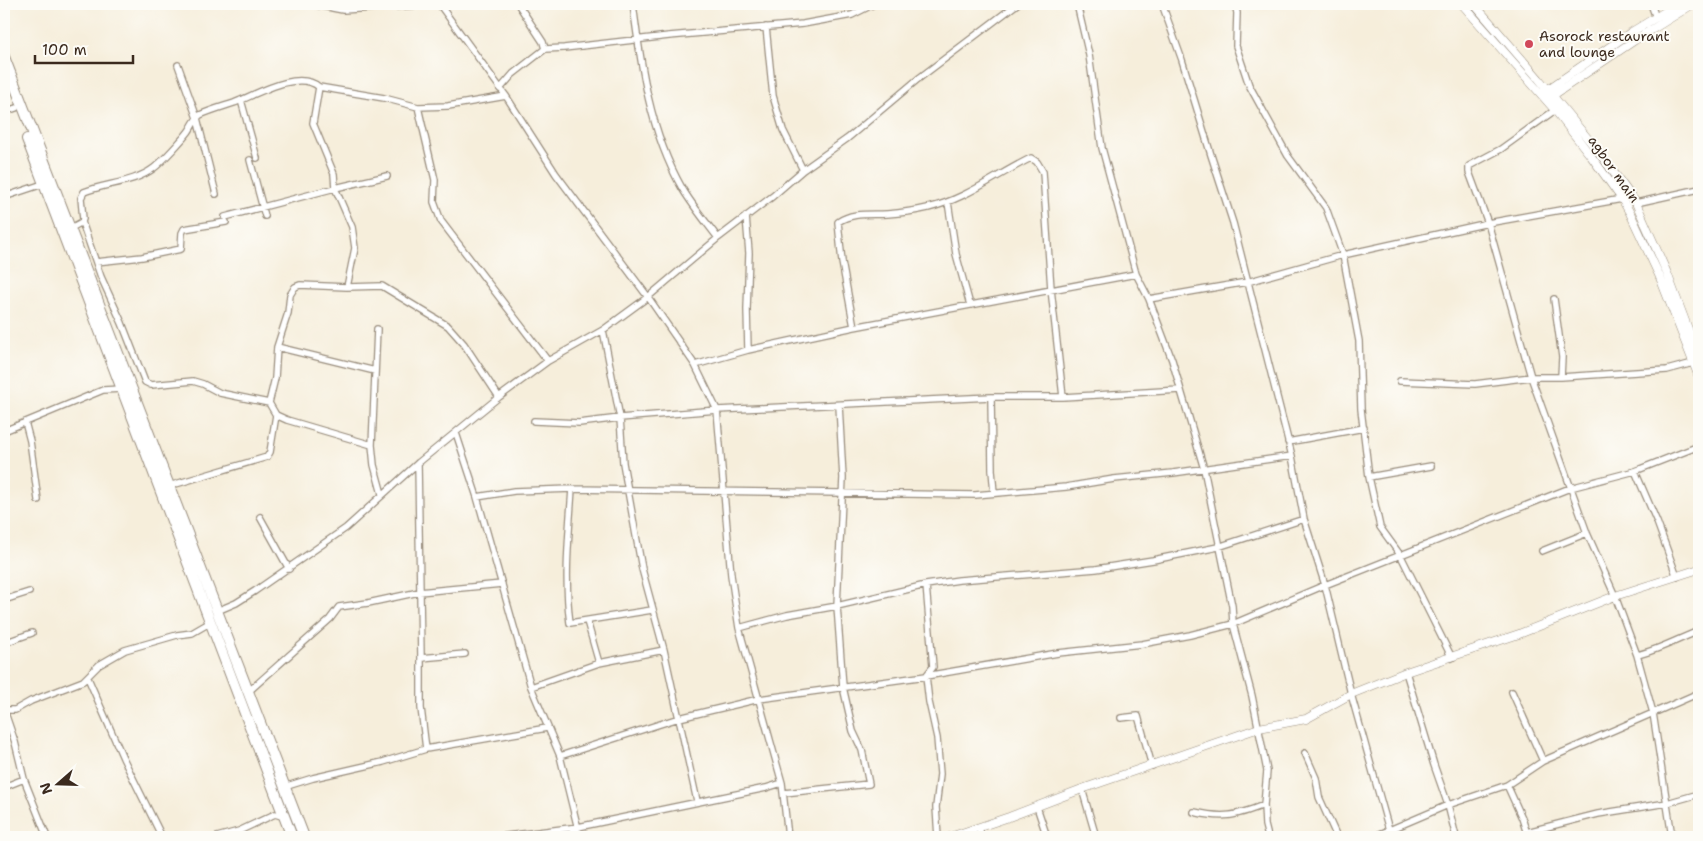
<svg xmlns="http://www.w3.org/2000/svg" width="1703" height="841" viewBox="0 0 1703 841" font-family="'Shantell Sans',sans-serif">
<rect width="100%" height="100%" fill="#fdfcf7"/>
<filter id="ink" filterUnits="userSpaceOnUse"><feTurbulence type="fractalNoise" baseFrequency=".02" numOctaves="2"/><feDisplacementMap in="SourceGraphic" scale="10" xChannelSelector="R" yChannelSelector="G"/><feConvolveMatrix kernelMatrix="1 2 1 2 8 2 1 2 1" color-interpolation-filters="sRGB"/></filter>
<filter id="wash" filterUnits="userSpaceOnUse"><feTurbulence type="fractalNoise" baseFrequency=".0096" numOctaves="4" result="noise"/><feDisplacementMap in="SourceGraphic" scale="20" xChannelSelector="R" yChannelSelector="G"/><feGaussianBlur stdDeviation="1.12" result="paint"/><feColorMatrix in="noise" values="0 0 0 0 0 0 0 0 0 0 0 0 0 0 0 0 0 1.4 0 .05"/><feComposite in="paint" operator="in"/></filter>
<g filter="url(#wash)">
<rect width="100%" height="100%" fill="#f6eedb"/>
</g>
<g filter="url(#ink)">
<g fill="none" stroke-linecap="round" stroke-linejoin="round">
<g stroke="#988c7c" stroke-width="8">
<path id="street" d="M312 4 343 10 434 4
M439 4 506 96 556 174 648 297 695 365 717 410 731 575 739 628 782 783 788 837
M518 4 543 42 545 49 564 48 669 36 803 24 852 15 874 4
M633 4C641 67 650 132 682 188 692 205 706 222 718 238
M1077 4 1089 55 1102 148 1136 274 1149 299 1172 360 1204 469 1232 606 1233 624 1252 696 1267 771 1264 805 1265 825 1268 837
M1162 4 1182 60 1211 155 1233 223 1292 456 1304 519 1325 585 1351 694 1391 837
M1235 4 1237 13 1236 46 1249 85 1288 156 1326 208 1343 255 1359 341 1361 409 1369 477 1380 527 1401 556 1452 658
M1651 4 1656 18
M766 27 773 96 783 130 803 170
M178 65 197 118 216 194
M319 87 313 123 334 174 335 188 352 227 355 248 347 287
M500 89 513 74 545 49
M241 100 257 158
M418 107 435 180 434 202 441 221 548 361
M1555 110 1501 149 1469 166V172L1488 223 1531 377 1587 533 1615 596 1637 655 1653 713 1672 837
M4 112 16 108
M250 160 265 216
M4 197 43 184
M948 202 956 254 970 305
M1636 203 1699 189
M746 216 749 253 747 309 748 350
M225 217 335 188 387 176
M82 222 101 277 122 323 145 382 151 385 193 381 203 384 220 393 269 403
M69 229 82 222 83 219 81 198 84 192C107 183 134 183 154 168 162 162 183 139 189 131 193 125 195 119 200 115 211 110 222 107 234 103 255 95 298 69 319 87L384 98 418 107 448 106 506 96
M96 262 142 257 181 249 182 233 184 229 226 222
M1149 299 1247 282 1343 255 1488 223 1622 199
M1554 299 1562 357 1561 377
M854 327 842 262 838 222C853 212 869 215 887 214 900 213 915 211 928 208 966 199 996 175 1031 158L1037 162 1043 172 1051 289 1063 397
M377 329 372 445 374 465 382 494
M603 330 620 418 623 463 642 569 664 650 697 801
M277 347 375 371
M695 365 748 350 854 327 1136 274
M1400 381 1475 384 1531 377H1561L1667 370 1693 363
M991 397 992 470 994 493
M534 421 579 423 620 418 717 410 991 397H1063L1180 390
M25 422 30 441 38 500
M4 431 103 390 122 389
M456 433 477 497 531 687 560 756 580 837
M1288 442 1364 428
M372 445 287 420 276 415 269 403 275 378 277 347 288 313 290 295 295 287 300 285 347 287 382 286 448 326 464 344 499 397
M418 463 421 658V708L426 749
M1635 471 1657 522 1677 577
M1369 477 1431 466
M169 486 267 457 270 452 276 415
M572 489C569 534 564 578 570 623L652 610
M477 497 514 491 572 489 975 495 1066 487 1114 479 1173 473 1292 456
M260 517 289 569
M1542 551 1587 533
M926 585 933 667 926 676 929 702 937 738 940 774 936 807 938 837
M4 600 29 592
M217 611 236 603 255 591 346 528 418 463 499 397 548 361 603 330 648 297 718 238 773 196 803 170 848 138 918 79 1017 4
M587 621 599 663
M739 628 787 615 837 606 926 585 959 580 1096 569 1153 560 1218 547 1304 519
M4 643 32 633
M1637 655C1659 650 1678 639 1699 631
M421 658 465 654
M1406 672 1434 765 1448 805 1456 837
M88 678 123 758 162 837
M531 687 599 663 664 650
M248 692 330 619 339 607 368 603 419 592 502 584
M1512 692 1543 761
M4 710H15L31 701 83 681 99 665 125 650 177 635 192 633 211 622
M4 710 15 742 24 779 47 837
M1121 718 1138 716 1152 766
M1305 753 1316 778 1319 797 1337 837
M560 756 679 718 759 699 926 676 1058 653 1142 644 1190 635 1233 624 1325 585 1570 488 1635 471 1699 446
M1507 785 1522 818 1528 837
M4 787 24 779
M284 787 313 778 383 762 426 749 547 728
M1082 789 1096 837
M784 793 869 784 862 750 853 731 843 687 837 606 843 478 839 405
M1037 807 1047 837
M1194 812C1224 819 1235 816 1264 805
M980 828V837
M1527 832 1598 814 1667 803 1699 794
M217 837 239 831 275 814 285 817
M498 837 578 827 766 788 782 783
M1373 837 1448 805 1507 785 1543 761 1699 693"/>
</g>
<g stroke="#988c7c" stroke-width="9">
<path id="secondary" d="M1462 4 1555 110 1591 156 1622 199 1630 213 1659 275 1699 377
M1474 4 1539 79 1598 151 1636 203 1667 273 1699 358
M1544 92 1630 33 1678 4
M1549 98 1635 40 1693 4
M950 837 1009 817 1082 789 1259 728 1306 719 1351 694 1406 672 1519 634 1615 596 1699 569"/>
</g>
<g stroke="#988c7c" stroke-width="12">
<path id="highway" d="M4 57 304 837
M27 139 292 837"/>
</g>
<use href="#street" stroke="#fff" stroke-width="5.5"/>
<use href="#secondary" stroke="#fff" stroke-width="8"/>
<use href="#highway" stroke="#fff" stroke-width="10"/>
</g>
</g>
<circle fill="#d1495b" stroke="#fdfcf7" stroke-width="2" cx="1529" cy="44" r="5"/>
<g text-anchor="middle" stroke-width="4" stroke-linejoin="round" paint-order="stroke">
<g font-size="14" fill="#3b2a1e" stroke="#fdfcf7" text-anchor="start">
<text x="1539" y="41">Asorock restaurant<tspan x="1539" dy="16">and lounge</tspan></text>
</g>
<g font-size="14" fill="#3b2a1e" stroke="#fdfcf7">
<text transform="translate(1614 169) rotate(55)" y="5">agbor main</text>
</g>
</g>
<rect width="1703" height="841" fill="none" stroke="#fdfcf7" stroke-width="20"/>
<g transform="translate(58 784) rotate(250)" stroke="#fdfcf7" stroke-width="4" paint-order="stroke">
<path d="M0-4L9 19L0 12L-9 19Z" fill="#3b2a1e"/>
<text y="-8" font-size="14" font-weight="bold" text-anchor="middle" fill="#3b2a1e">N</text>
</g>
<path d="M35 55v8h98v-8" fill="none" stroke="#3b2a1e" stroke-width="2.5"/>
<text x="42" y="55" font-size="15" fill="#3b2a1e" stroke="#fdfcf7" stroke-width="4" paint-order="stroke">100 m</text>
</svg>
